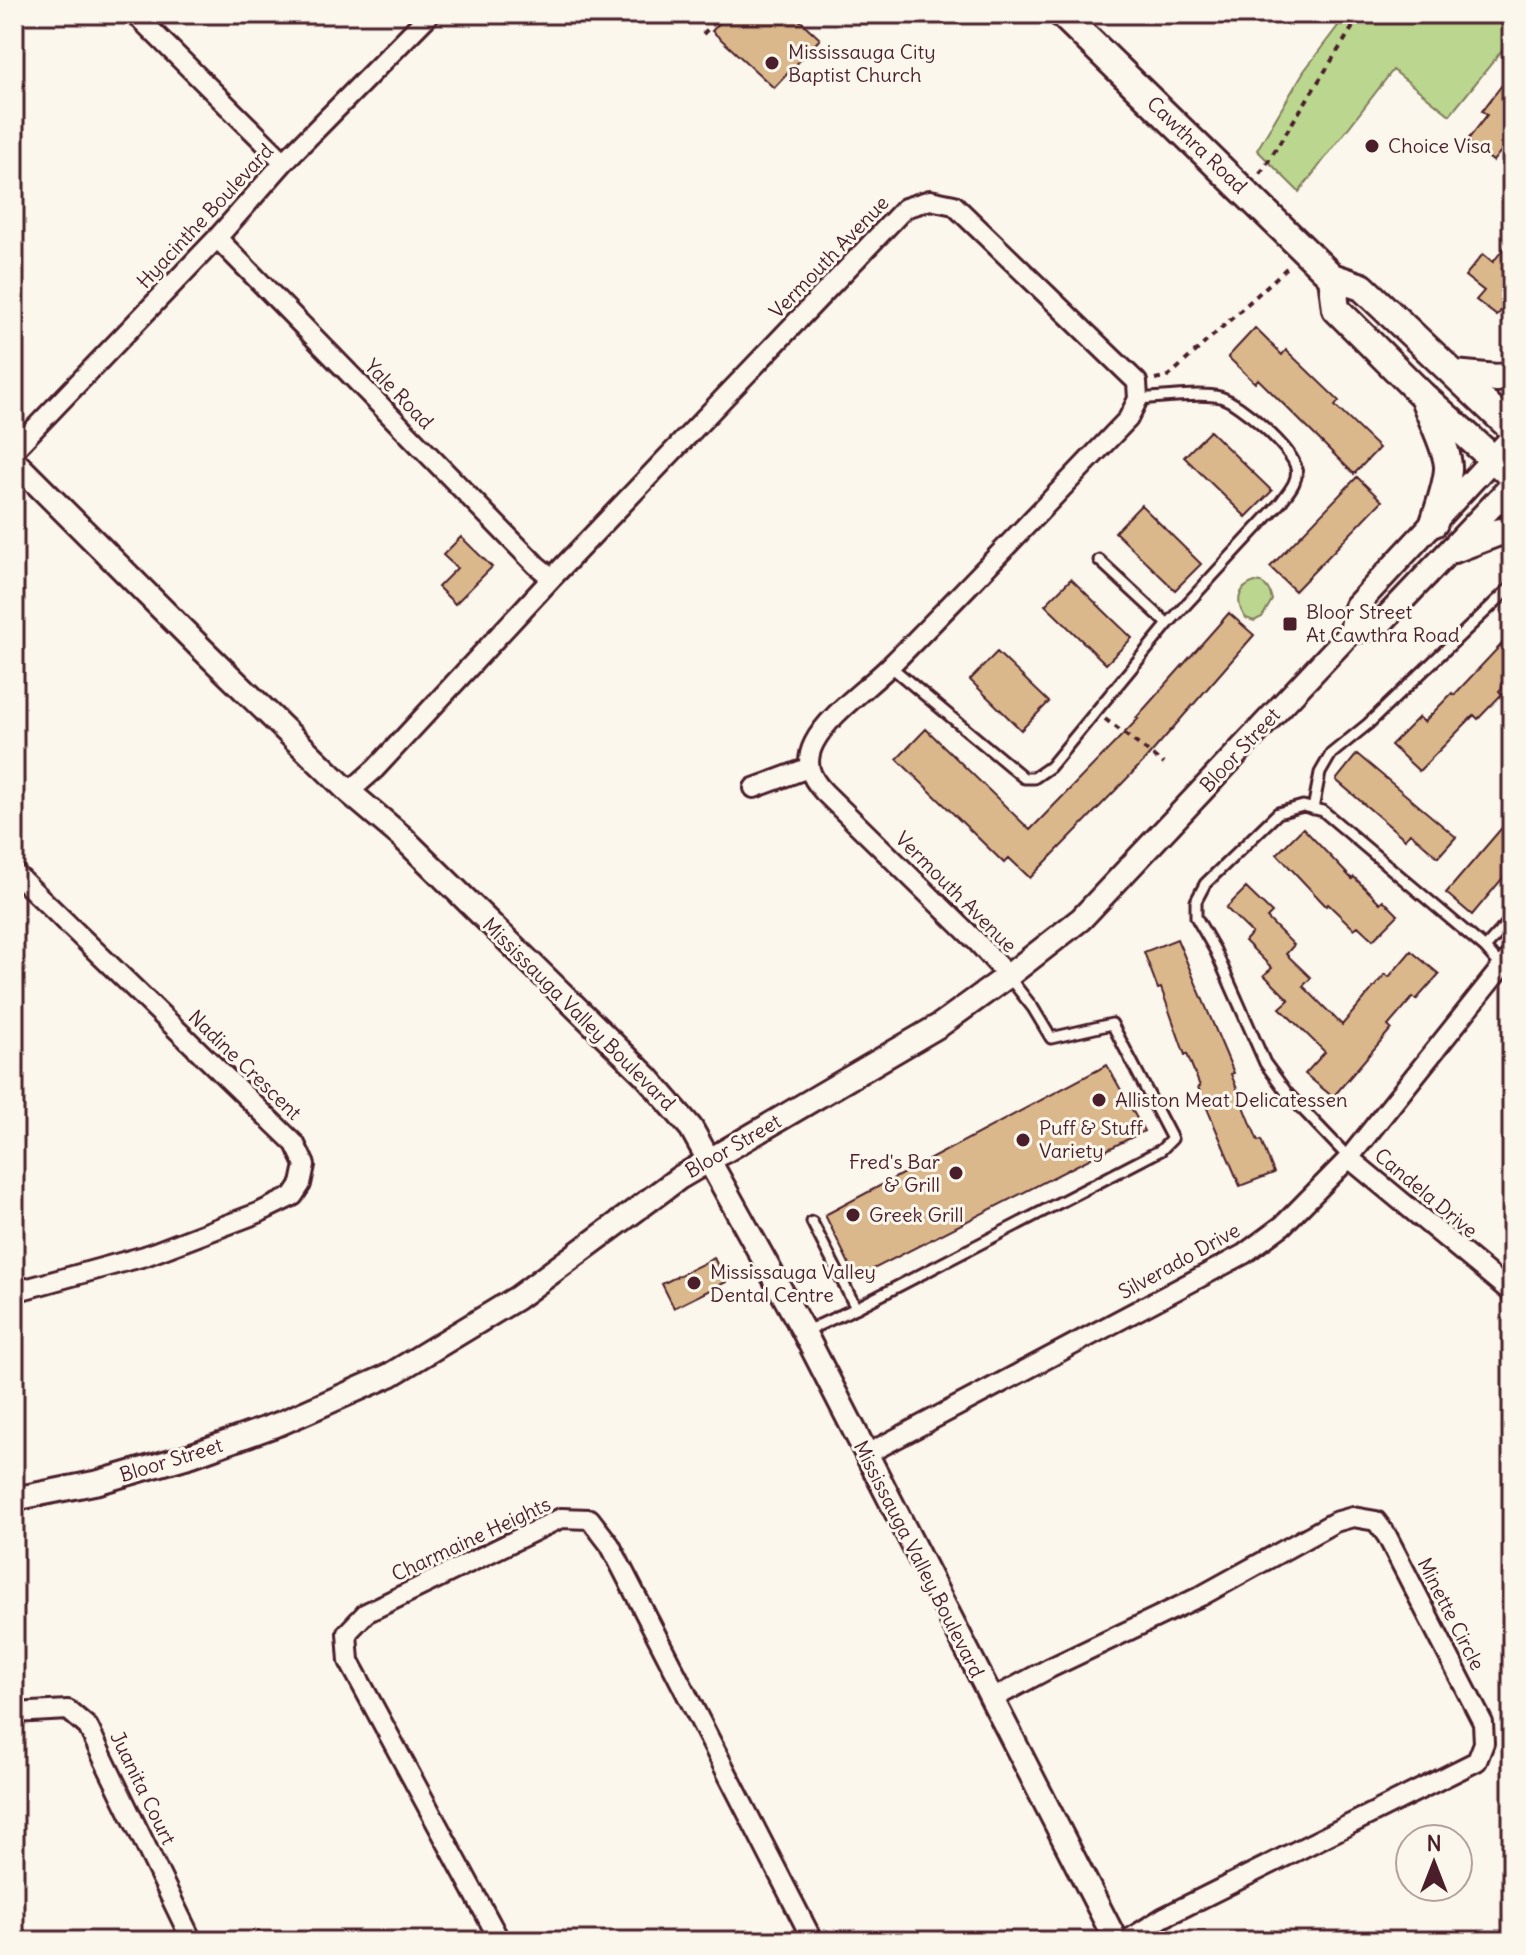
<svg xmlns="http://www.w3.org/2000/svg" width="1526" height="1955" viewBox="0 0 1526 1955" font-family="Delius,sans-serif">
<rect width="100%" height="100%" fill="#fbf7ec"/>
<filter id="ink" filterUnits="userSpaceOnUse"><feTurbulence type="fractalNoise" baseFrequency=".0125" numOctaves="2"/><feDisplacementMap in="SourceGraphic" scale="16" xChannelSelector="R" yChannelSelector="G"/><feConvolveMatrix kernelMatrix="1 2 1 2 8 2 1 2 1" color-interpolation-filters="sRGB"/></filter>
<g filter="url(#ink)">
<path fill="#bbd78f" stroke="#827b5d" stroke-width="2" d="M1347 14H1512V38L1450 115 1393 70 1299 192 1257 150 1304 71Z
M1255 582C1266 582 1270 590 1272 600L1262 617 1254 621 1246 618C1235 604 1237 587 1255 582Z"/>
<path fill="#dab88c" stroke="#4a1f2b" stroke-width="2" d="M728 14H793L820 39 774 88 712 31Z
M1512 72V137L1493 161 1467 141 1487 115 1482 111Z
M1512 238V313L1504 306 1497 316 1476 300 1484 291 1465 276 1483 254 1493 262Z
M1255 328 1282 355 1286 350 1339 401 1335 406 1379 448 1354 474 1258 379 1255 383 1228 357Z
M1210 431 1272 491 1246 517 1184 457Z
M1357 477 1382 501 1295 591 1270 567Z
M1141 505 1201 564 1175 590 1115 532Z
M461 537 492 567 455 604 438 587 457 568 443 555Z
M1071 579 1132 638 1106 664 1045 605Z
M1229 613 1254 635 1145 760 1030 878 1009 858 1004 863 897 759 926 729 1030 830 1138 719 1136 718Z
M1512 633V677L1499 691 1502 694 1478 719 1474 715 1419 771 1391 745 1419 717 1424 722 1452 693 1454 695Z
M997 652 1049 702 1021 730 970 680Z
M1357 754 1456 837 1438 857 1410 833 1405 839 1336 780Z
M1512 816V867L1472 915 1446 893Z
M1303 828 1352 879 1354 877 1380 903 1383 900 1398 915 1373 940 1358 926 1354 929 1328 904 1326 906 1277 854Z
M1246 888 1272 913 1267 918 1294 945 1286 954 1311 978 1303 986 1342 1025 1385 974 1389 977 1411 951 1439 974 1416 1000 1413 997 1388 1026 1391 1029 1333 1097 1305 1074 1325 1052 1280 1008 1289 1000 1264 975 1272 968 1245 941 1252 933 1226 908Z
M1177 939 1234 1073 1231 1074 1258 1141 1261 1140 1274 1173 1240 1186 1198 1087 1200 1086 1187 1054 1185 1055 1161 988 1158 989 1144 952Z
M1107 1065 1144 1131 856 1278 825 1215Z
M714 1258 726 1282 674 1308 662 1284Z"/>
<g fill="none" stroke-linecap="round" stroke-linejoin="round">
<g stroke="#4a1f2b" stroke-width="15">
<path id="service" d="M1099 560 1168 624
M890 666 1024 778H1034L1050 767 1168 624 1281 502C1288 492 1299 481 1296 468 1293 449 1239 402 1220 397 1201 392 1158 398 1138 399
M1313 809 1320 773 1331 754 1368 724 1512 586
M1485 948 1512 918
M1349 1158 1287 1093 1265 1063 1215 950 1196 917V901L1205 884 1278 813 1303 806 1323 811 1485 948 1500 965
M812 1222 856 1308
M804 1332 856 1308 1161 1150 1172 1139 1112 1024 1051 1038 1033 1008 1008 976"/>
</g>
<g stroke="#4a1f2b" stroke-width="24">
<path id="minor" d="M135 14 284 162
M217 238 536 565 552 578
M14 450 217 238 284 162 430 14
M754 788 808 768
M349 792 375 769 552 578 905 208 930 200 954 205 1137 382 1138 399 1128 419C1049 501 971 585 891 665 868 688 828 715 814 743 804 763 810 777 824 792L977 942 1008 976
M14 872 295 1144 305 1165 301 1184 293 1196 258 1213 145 1256 14 1292
M1349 1158 1512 1293
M865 1455 1244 1254 1283 1225 1349 1158 1512 954
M992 1699 1050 1668 1201 1596 1335 1522 1353 1517 1376 1521 1387 1536 1483 1723 1484 1743 1477 1761 1164 1917 1126 1941
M14 1713 68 1710 88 1727 192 1941
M500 1941 349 1661 347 1633 366 1613 561 1518 590 1519 610 1545 813 1941"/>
</g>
<g stroke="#4a1f2b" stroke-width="28">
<path id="tertiary" d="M14 461 203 650 349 792 401 836 647 1077 691 1128 804 1332 1116 1941
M1351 632 1377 627 1512 485
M14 1499 99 1482 192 1455 281 1423 390 1375 517 1298 679 1178 940 1025 1008 976 1081 919 1351 632 1356 606 1512 438"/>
</g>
<g stroke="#4a1f2b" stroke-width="32">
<path id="secondary" d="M1062 14 1332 277 1362 287 1512 429
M1332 277 1336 309 1422 395 1512 476
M1454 374 1497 378 1512 376
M1424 398C1430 417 1449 451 1448 469 1447 486 1439 507 1434 523
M1454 549 1496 533 1512 530"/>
</g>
<path stroke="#4a1f2b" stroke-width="4" stroke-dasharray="6 6" stroke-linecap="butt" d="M703 34 723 14
M1260 174 1361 14
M1155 379 1169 376 1290 265
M1105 719 1164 764"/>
<use href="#service" stroke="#fbf7ec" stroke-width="9"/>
<use href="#minor" stroke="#fbf7ec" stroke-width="18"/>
<use href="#tertiary" stroke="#fbf7ec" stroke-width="22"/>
<use href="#secondary" stroke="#fbf7ec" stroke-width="26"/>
</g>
</g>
<g fill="#4a1f2b" stroke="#fbf7ec" stroke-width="3">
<circle cx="772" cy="63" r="8"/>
<circle cx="1372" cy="146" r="8"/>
<rect x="1282" y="616" width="16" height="16" rx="4"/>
<circle cx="1099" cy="1100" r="8"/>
<circle cx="1023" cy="1140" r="8"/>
<circle cx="956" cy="1173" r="8"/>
<circle cx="853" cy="1215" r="8"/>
<circle cx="694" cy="1283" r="8"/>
</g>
<g text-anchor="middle" stroke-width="6" stroke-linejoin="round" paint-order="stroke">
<g font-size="20" fill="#4a1f2b" stroke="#fbf7ec" text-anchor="start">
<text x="788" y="59">Mississauga City<tspan x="788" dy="23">Baptist Church</tspan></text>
<text x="1388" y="153">Choice Visa</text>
<text x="1306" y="619">Bloor Street<tspan x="1306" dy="23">At Cawthra Road</tspan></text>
<text x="1115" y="1107">Alliston Meat Delicatessen</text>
<text x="1039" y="1135">Puff &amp; Stuff<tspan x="1039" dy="23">Variety</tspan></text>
<text x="940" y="1169" text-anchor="end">Fred's Bar<tspan x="940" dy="23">&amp; Grill</tspan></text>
<text x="869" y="1222">Greek Grill</text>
<text x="710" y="1279">Mississauga Valley<tspan x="710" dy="23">Dental Centre</tspan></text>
</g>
<g font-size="20" fill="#4a1f2b" stroke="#fbf7ec">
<text transform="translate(1197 145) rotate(44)" y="7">Cawthra Road</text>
<text transform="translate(205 216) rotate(-47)" y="7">Hyacinthe Boulevard</text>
<text transform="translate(829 257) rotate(-46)" y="7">Vermouth Avenue</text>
<text transform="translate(399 394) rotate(46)" y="7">Yale Road</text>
<text transform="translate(1240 750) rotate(-47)" y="7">Bloor Street</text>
<text transform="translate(956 892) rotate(45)" y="7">Vermouth Avenue</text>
<text transform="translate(579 1014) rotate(45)" y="7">Mississauga Valley Boulevard</text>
<text transform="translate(245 1065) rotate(44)" y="7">Nadine Crescent</text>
<text transform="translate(733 1146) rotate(-30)" y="7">Bloor Street</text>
<text transform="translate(1426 1193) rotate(40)" y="7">Candela Drive</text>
<text transform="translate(1179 1261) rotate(-29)" y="7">Silverado Drive</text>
<text transform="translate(171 1460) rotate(-17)" y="7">Bloor Street</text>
<text transform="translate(471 1539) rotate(-25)" y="7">Charmaine Heights</text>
<text transform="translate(919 1559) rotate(63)" y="7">Mississauga Valley Boulevard</text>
<text transform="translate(1451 1614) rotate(63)" y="7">Minette Circle</text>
<text transform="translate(143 1788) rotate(64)" y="7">Juanita Court</text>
</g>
</g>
<rect width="1526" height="1955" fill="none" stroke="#fbf7ec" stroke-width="48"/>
<rect x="24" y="24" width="1478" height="1907" fill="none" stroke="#4a1f2b" stroke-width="3" filter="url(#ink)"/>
<g transform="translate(1434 1863)"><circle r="38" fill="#fbf7ec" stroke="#b4a19f" stroke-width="2"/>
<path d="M0-6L14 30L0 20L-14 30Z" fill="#4a1f2b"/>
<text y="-12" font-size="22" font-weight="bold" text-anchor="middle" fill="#4a1f2b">N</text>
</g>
</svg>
